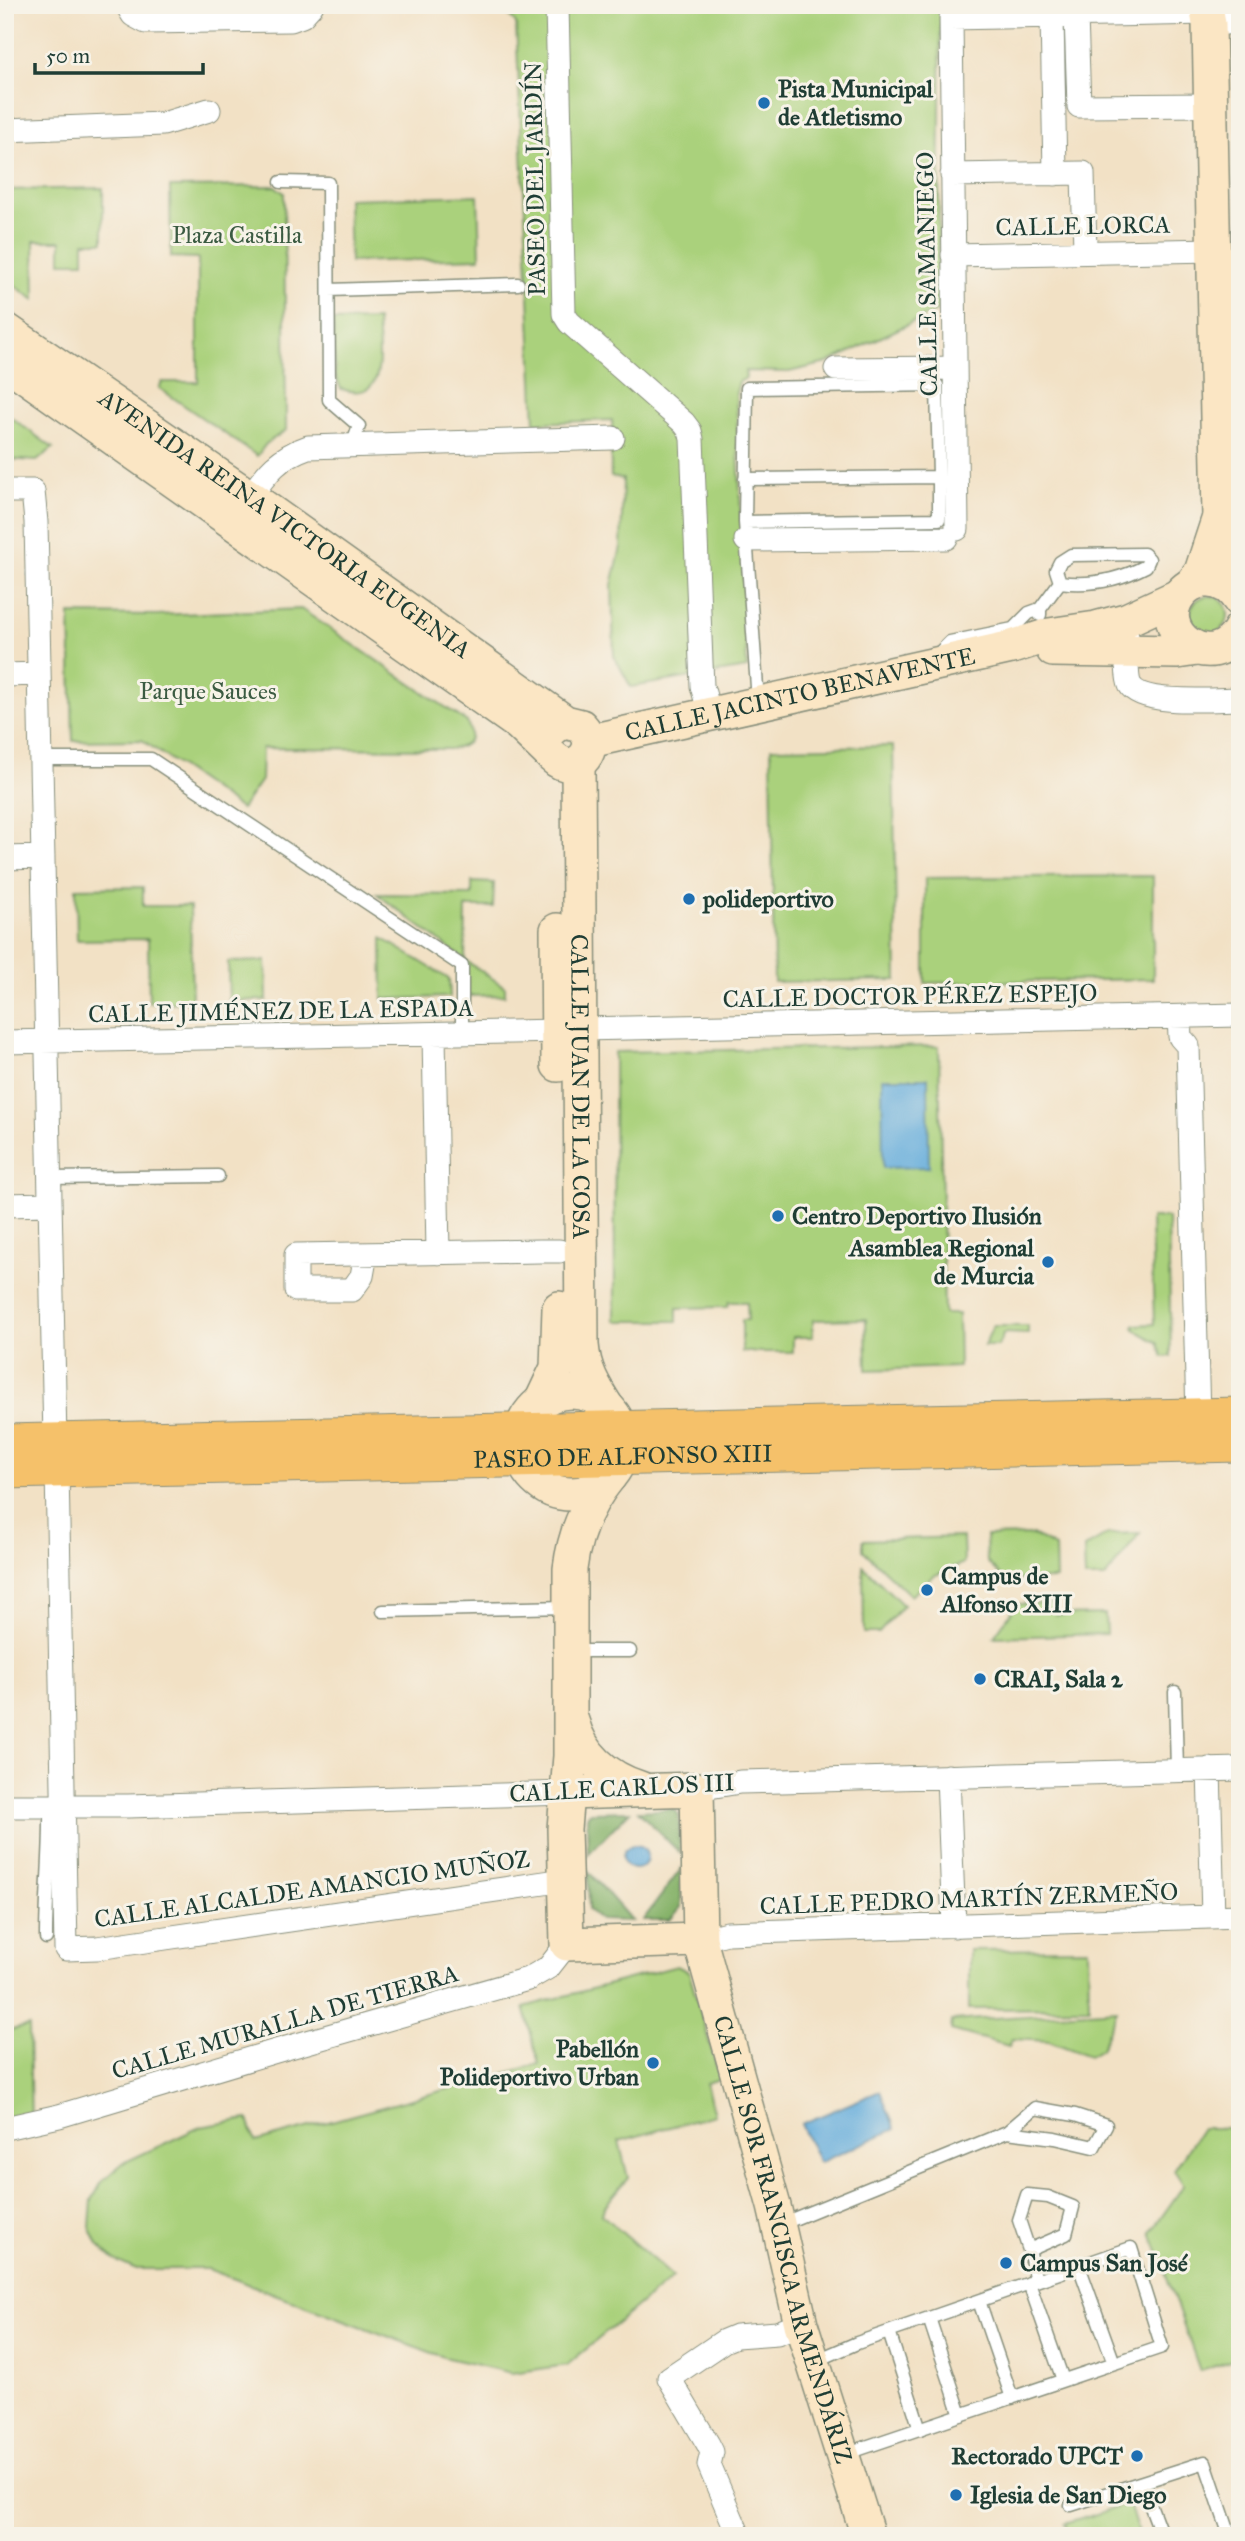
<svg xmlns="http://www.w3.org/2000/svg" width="1245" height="2541" viewBox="0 0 1245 2541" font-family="'IM FELL Great Primer',serif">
<rect width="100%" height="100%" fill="#f7f3e8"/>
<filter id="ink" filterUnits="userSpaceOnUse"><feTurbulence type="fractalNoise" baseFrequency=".0143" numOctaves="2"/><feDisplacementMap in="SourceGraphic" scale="14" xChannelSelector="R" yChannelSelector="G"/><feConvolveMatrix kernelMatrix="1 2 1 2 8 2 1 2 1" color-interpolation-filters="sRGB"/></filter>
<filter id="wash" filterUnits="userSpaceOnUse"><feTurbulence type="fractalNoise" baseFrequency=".00686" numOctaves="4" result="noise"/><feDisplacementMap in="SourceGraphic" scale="28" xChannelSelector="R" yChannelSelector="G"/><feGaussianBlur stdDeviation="1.57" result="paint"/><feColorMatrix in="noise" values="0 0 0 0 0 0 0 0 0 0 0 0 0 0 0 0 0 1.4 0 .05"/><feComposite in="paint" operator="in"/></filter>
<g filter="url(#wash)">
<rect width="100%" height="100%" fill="#f2e1c5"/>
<path fill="#aad17b" stroke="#648758" stroke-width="2" d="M501 5H941L938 310 827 363 789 372 745 371 746 378 739 382 736 393 747 668 631 687 614 656 612 585 621 547 623 479 611 477C610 458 613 440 612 420L535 423 516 24Z
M275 186 284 193 286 430 266 444 257 456 159 388 162 382H198V258L171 257 170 187Z
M103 188V242H84V262H61V241H34L35 300 5 279V190Z
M478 195 480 258 350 262 348 199Z
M377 320C378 350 390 404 341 389L335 375 333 321Z
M5 413 53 448 37 461 5 459Z
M1190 615a19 19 0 1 1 38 0a19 19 0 1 1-38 0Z
M301 609 467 722C474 739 470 746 452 749L262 748 261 780 241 809 142 740 73 741 70 614 156 615Z
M893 746 897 980 774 982 771 748Z
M1153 876V979L925 983V878Z
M472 882 494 883 493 907H466L465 960 505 987V995L466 996 465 960 377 894 472 895Z
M143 887V906H190L192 1002 149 1003 148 939 77 940 76 888Z
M382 938 449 979 450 997 383 999Z
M266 961 267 1000 229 1001 228 962Z
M939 1046 944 1314H958L959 1367 867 1370 866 1319 813 1320V1337H793V1352H742V1320H748L747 1302H729L728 1307 677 1308V1321H615L614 1052Z
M1151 1218H1168L1171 1356 1163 1357 1157 1342 1135 1330 1134 1325 1154 1324Z
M993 1326H1028V1334L1004 1333 998 1346H984Z
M1140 1533 1105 1578H1085L1084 1548 1108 1534Z
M1033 1535 1055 1547 1056 1579 1005 1580 987 1562 986 1536Z
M963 1537 964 1563 933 1576 911 1596 863 1550V1540Z
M863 1566 903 1605 879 1633H864Z
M1056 1603V1615L1105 1614 1106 1634 994 1637 1017 1604Z
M1234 1815H1240V1899H1236Z
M1088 1949 1089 2008 969 2009V1950Z
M677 1966 689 1972 720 2079 706 2083 714 2115 619 2141 628 2178 604 2207 602 2215 673 2277 567 2365 512 2373 443 2357 208 2269H134L114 2260 98 2245 90 2227 92 2200 103 2180 123 2163 200 2127 248 2119 255 2142 539 2064 524 2007Z
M1117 2010 1101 2049 1089 2056 1049 2041 1012 2039 1009 2046 951 2030 952 2021Z
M29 2026 31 2123 5 2128V2031Z
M1202 2128H1240V2358L1200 2371 1151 2232 1184 2185 1174 2170Z
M1129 2504 1139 2536H1069L1065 2524Z"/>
<path fill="#87b36b" stroke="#537850" stroke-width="2" d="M673 1809 679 1815 680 1853 638 1811Z
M630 1811 588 1854 587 1817 590 1812Z
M681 1869V1907L670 1920H643Z
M588 1871 632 1921 601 1920 589 1910Z"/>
<path fill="#64acdb" stroke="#427488" stroke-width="2" d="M882 1078H928L929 1167 883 1168Z
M623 1857a12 12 0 1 1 24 0a12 12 0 1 1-24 0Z
M880 2091 895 2129 819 2163 801 2124Z"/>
</g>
<g filter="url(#ink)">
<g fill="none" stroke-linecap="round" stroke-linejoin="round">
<g stroke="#888f7c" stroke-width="15">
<path id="lane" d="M281 182 328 183 329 400 359 426 352 446
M329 290 518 284
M745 479 939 477V519L745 522
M1144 554 1149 559 1146 566C1119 580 1090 586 1060 582L1056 570 1060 562 1071 555Z
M1040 615V609L1060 582
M936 656 950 642 1013 629 1029 613 1040 609
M758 701 745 522 747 388 937 385 939 477
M41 759H151L462 966V1034
M48 1178 218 1176
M383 1611 568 1607
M570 1651H630
M1175 1692 1177 1770
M46 1938C46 1893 51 1850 50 1806
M779 2225 1007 2132 1035 2108 1075 2115 1106 2125 1094 2147 1055 2138 1007 2132
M1029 2250 1019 2220 1027 2195 1048 2197 1073 2207 1066 2234 1029 2250 1036 2281
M1079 2266 1114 2363
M1029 2283 1063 2380
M979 2301 1012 2398
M929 2318 961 2415
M889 2332 920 2429
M813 2362 857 2343 1131 2248 1162 2347 842 2455
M1142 2483 1162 2536
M1071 2505 1205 2462 1230 2536"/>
</g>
<g stroke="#888f7c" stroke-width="25">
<path id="street" d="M127 5 133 15 146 22 291 20 302 16 312 5
M557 5 564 314 569 322 684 423 690 431 692 439 702 686 710 714
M1052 16 1055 174
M1076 16 1079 106 1211 105
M1209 24 1240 22
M5 130 163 124 209 110
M952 175 1083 173 1085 252
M953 255 1214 250
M836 369 955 368
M1216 370 1240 369
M5 491H33L36 522 55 1441
M250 497C267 472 279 457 308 447L613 438
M957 529 951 18 1208 13
M746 540 946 538
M1127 637C1127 648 1126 677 1130 685 1142 706 1217 699 1240 699
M5 675 39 674
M5 858 43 857
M1179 1017 1180 1037 1188 1046 1198 1417
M581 1029 1240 1015
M434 1035 438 1253
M5 1042 557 1031
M5 1205 49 1204
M366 1254 362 1276 352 1290H296V1255L540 1251H559
M57 1469 66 1949 97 1948 565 1880
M1209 1769 1213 1917
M948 1776 954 1926
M697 1789 740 1782 1240 1769
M5 1806H128L567 1793
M700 1940 727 1933 1240 1916
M5 2128 59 2116 276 2051 528 1979 549 1967 567 1944
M739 2536 709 2465 712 2452 708 2444 669 2378 724 2341 736 2336 777 2333 801 2324"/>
</g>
<g stroke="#888f7c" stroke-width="36">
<g id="secondary">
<path id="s1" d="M5 329 250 497 565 722 581 726C588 734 592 741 588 751 573 788 517 740 565 722"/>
<path d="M5 362 519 724 548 752"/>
<path d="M1219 517C1228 540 1245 568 1233 591"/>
<path d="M1192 584 1201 572 1219 517 1209 24 1206 5"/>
<path d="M1240 601C1232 588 1220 580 1205 581 1196 581 1187 586 1181 593 1149 632 1214 678 1240 629"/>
<path d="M1053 650 1177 652 1197 649"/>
<path id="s2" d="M590 741 1012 647 1049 635 1096 628 1126 620 1178 596"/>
<path id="s3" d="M580 761 578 766 582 1345C584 1370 594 1386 607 1407"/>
<path d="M557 930 558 1065"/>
<circle cx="571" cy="1443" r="51"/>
<path d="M541 1402 557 1368 559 1308"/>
<path d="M609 1477C587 1504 574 1534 570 1569V1756L564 1829 567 1944 700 1940"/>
<path d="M572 1721C581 1755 607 1778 640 1788"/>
<path id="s4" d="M567 1793 697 1789 700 1940 774 2206 801 2324 868 2536"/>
</g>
</g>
<g stroke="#888f7c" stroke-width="39">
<g id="primary">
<path d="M5 1443 1240 1416"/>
<path id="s5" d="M5 1470 1240 1443"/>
</g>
</g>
<use href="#lane" stroke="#fff" stroke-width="12"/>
<use href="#street" stroke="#fff" stroke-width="23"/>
<use href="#secondary" stroke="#fbe6c4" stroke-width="33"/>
<use href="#primary" stroke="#f5c16b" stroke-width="37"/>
</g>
</g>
<g fill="#1f6fb2" stroke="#f7f3e8" stroke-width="2.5">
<circle cx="764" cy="103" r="7"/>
<circle cx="689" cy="899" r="7"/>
<circle cx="778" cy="1216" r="7"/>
<circle cx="1048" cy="1262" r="7"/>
<circle cx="927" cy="1590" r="7"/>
<circle cx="980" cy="1679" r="7"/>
<circle cx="653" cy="2063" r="7"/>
<circle cx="1006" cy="2263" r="7"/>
<circle cx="1137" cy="2456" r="7"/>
<circle cx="956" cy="2495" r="7"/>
</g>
<g text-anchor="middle" stroke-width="6" stroke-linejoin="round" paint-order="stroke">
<g font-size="24" font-weight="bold" fill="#1f3d34" stroke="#f7f3e8" text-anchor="start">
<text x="778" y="97">Pista Municipal<tspan x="778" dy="28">de Atletismo</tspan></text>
<text x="703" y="907">polideportivo</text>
<text x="792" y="1224">Centro Deportivo Ilusión</text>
<text x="1034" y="1256" text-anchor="end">Asamblea Regional<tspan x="1034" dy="28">de Murcia</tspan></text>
<text x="941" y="1584">Campus de<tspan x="941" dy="28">Alfonso XIII</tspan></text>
<text x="994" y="1687">CRAI, Sala 2</text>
<text x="639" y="2057" text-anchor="end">Pabellón<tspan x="639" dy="28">Polideportivo Urban</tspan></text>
<text x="1020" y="2271">Campus San José</text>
<text x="1123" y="2464" text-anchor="end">Rectorado UPCT</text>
<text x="970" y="2503">Iglesia de San Diego</text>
</g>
<g font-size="24" fill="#1f3d34" stroke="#f7f3e8">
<text transform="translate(535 179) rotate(-91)" y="8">PASEO DEL JARDÍN</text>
<text transform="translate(1083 226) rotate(-1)" y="8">CALLE LORCA</text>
<text transform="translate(927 274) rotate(-91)" y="8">CALLE SAMANIEGO</text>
<text dy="8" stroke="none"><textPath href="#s1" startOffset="341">AVENIDA REINA VICTORIA EUGENIA</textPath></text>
<text dy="8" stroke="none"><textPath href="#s2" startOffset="215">CALLE JACINTO BENAVENTE</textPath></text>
<text transform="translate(910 996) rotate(-1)" y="8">CALLE DOCTOR PÉREZ ESPEJO</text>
<text transform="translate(281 1011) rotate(-1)" y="8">CALLE JIMÉNEZ DE LA ESPADA</text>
<text dy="8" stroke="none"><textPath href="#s3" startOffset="326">CALLE JUAN DE LA COSA</textPath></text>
<text dy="8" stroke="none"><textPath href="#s5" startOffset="618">PASEO DE ALFONSO XIII</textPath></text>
<text transform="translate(622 1788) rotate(-3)" y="8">CALLE CARLOS III</text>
<text transform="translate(312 1889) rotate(-8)" y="8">CALLE ALCALDE AMANCIO MUÑOZ</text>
<text transform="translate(969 1899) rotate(-2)" y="8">CALLE PEDRO MARTÍN ZERMEÑO</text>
<text transform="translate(285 2022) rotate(-16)" y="8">CALLE MURALLA DE TIERRA</text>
<text dy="8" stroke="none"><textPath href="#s4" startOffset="592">CALLE SOR FRANCISCA ARMENDÁRIZ</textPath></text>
</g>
<g font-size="24" fill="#3b5b42" stroke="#f7f3e8">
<text x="237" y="243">Plaza Castilla</text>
<text x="208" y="699">Parque Sauces</text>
</g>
</g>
<rect width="1245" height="2541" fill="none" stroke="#f7f3e8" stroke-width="28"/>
<path d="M35 63v10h168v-10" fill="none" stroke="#1f3d34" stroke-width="3.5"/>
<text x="46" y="63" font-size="21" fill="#1f3d34" stroke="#f7f3e8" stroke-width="5" paint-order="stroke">50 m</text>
</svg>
